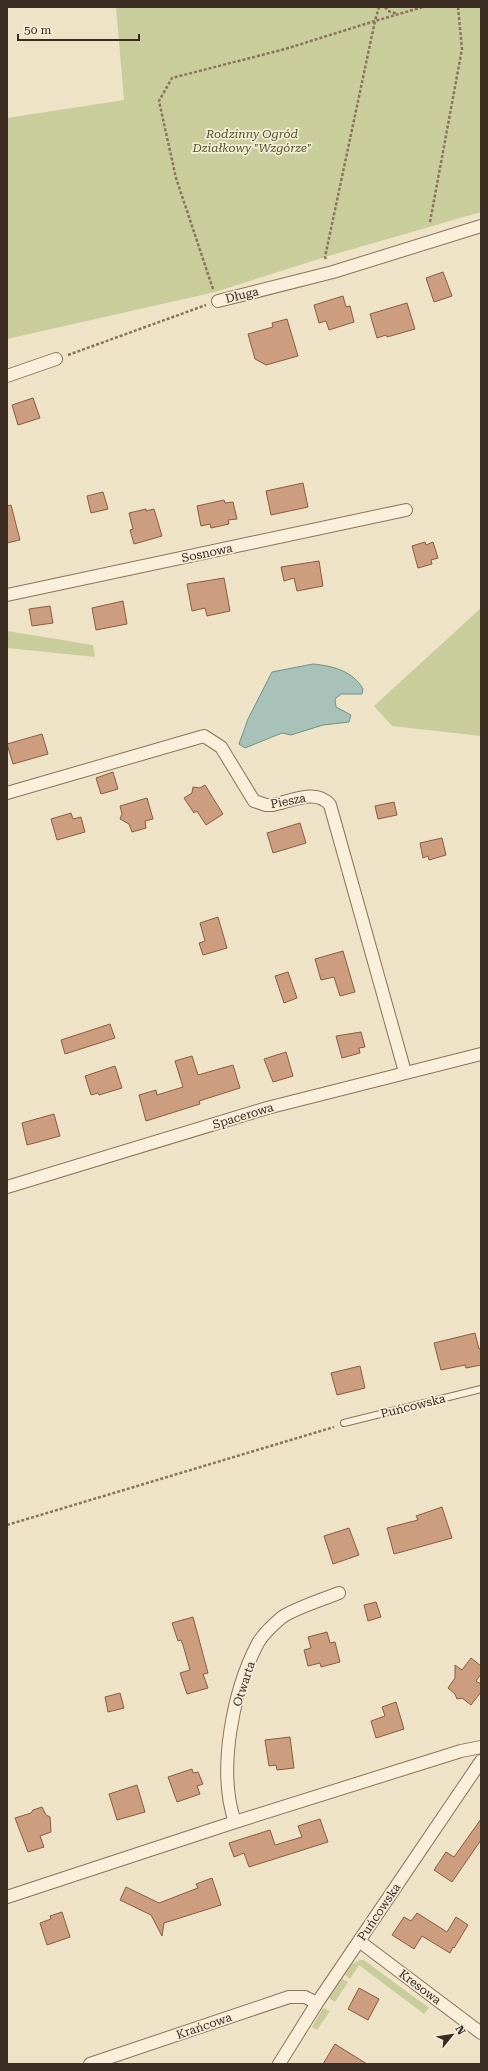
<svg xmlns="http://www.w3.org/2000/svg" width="488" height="2071" viewBox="0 0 488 2071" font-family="'Roboto Serif',serif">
<rect width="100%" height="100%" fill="#eee2c7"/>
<path fill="#c8cd9b" d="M116 7H481V212L325 257 215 292 7 339V118L124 100Z
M481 608V736L392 726 374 706Z
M7 631 93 645 95 657 7 648Z
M360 1960H364L429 2008 424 2014 359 1965 350 1979 345 1975 352 1964Z
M342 1979 348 1982 335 2002 329 1998Z
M323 2008 330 2011 317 2030 312 2027Z"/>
<path fill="#a8c2ba" stroke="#6f9188" d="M313 664C333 666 353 671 363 689L362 694H341L335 699 336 707 351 715 349 722 323 725 291 735 282 733 245 748 239 744 248 719 272 672Z"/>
<path fill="#cc9d7e" stroke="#895d42" d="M443 272 452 296 434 302 426 278Z
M343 296 346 307 350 306 354 322 329 330 326 321 319 323 314 305Z
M407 303 415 329 387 337 386 335 377 338 370 314Z
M287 319 298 356 266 365 255 359 248 334 273 327 272 323Z
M33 398 40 418 18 425 12 405Z
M303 483 308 507 271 515 266 491Z
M103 492 108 509 91 513 87 496Z
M224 500 225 503 233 502 237 519 228 520 229 524 211 528 210 524 201 526 197 506Z
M11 505 20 540 7 543V506Z
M146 509V511L154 509 162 536 134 544 130 530 133 529 129 513Z
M425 542 426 545 433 542 438 558 431 560 432 564 418 568 412 546Z
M319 561 323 586 297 591 294 578 284 581 281 567Z
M224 578 230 611 207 616 205 608 192 611 187 584Z
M123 601 127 624 96 630 92 608Z
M50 606 53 623 32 626 29 609Z
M42 734 48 754 13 764 7 744Z
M113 772 118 789 101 794 96 778Z
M205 785 223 814 206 825 197 811 194 813 184 798 192 793 193 787 200 788Z
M147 798 153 819 145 821 146 828 132 832 129 824 120 819 122 814 120 806Z
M394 802 397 815 378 819 375 806Z
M71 813 73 819 81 817 85 832 57 840 51 819Z
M300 823 306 843 273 853 267 833Z
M442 838 446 855 429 860 428 856 423 858 420 843Z
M218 917 227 948 203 955 199 943 205 941 200 923Z
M343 951 355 992 340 996 334 977 321 980 315 959Z
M288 972 297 998 284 1003 275 976Z
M110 1024 115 1038 65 1054 61 1040Z
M361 1032 365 1047 359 1048 360 1053 342 1058 336 1036Z
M286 1052 293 1076 273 1082 264 1059Z
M192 1056 198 1075 233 1065 240 1088 199 1101 200 1104 146 1121 139 1095 156 1090 157 1095 183 1087 175 1061Z
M115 1066 122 1088 99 1095 98 1093 91 1095 85 1076Z
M54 1114 60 1136 27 1145 22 1123Z
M475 1333 479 1349 481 1348V1365L466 1368 465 1365 441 1370 434 1343Z
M360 1366 365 1388 337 1395 331 1373Z
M442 1507 452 1538 394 1554 387 1528 418 1520 416 1516Z
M349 1528 359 1555 333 1564 324 1536Z
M376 1602 381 1617 368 1621 364 1605Z
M193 1617 208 1673 203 1674 208 1688 187 1694 180 1673 190 1670 183 1645 181 1640 178 1641 172 1623Z
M327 1632 330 1643 335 1642 340 1662 321 1667 320 1663 308 1666 304 1650 311 1648 308 1637Z
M471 1658 481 1666V1674L476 1681 481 1684V1692L471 1705 462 1698 457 1699 455 1694 448 1688 455 1678V1665L462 1670Z
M120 1693 124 1708 108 1712 105 1697Z
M396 1702 404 1729 376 1738 371 1721 385 1716 382 1707Z
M290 1737 294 1768 277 1770 276 1765 269 1766 265 1740Z
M192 1769 193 1773 198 1772 203 1784 197 1786 200 1794 177 1802 168 1777Z
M137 1785 145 1812 117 1820 109 1794Z
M42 1807 46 1815 50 1817 51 1832 40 1836 44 1847 28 1852 15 1818 31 1813 33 1810Z
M320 1819 328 1842 249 1867 244 1853 234 1857 229 1843 270 1830 275 1845 302 1837 298 1826Z
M481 1819V1840L452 1882 434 1870 446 1852 454 1857Z
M212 1878 221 1905 164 1923 162 1936 151 1915 120 1900 126 1887 159 1903 198 1888 196 1884Z
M62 1912 70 1937 47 1945 40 1923 51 1919 50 1916Z
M417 1913 447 1932 456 1917 468 1925 454 1948 453 1947 450 1953 422 1936 414 1949 392 1935 404 1917 411 1921Z
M359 1988 379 1999 368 2020 348 2009Z
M335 2044 367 2064H323Z"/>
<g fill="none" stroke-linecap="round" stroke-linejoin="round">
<g stroke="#8a745c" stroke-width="8">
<path id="service" d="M344 1423 481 1389"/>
</g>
<g stroke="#8a745c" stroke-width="14">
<path id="minor" d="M218 301 333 272 481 226
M7 376 56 359
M7 595 406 510
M7 793 204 736 221 747 254 801 266 805H273C291 801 317 788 330 805L405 1072
M7 1187 267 1108 481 1054
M235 1822C217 1771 233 1690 258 1643 263 1634 274 1624 281 1618 290 1610 326 1598 339 1593
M7 1897 235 1822 461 1751 481 1747
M359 1941 481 2033
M90 2064 289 1997H305L317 2003
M279 2064 317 2003 481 1761"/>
</g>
<path stroke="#8a745c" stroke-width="2.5" stroke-dasharray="3 2" stroke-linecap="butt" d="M385 7 388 11 398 14
M430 222 462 49 458 7
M326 259 325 257 375 21 423 7
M213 289 176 178 159 101 172 78 285 49 375 21 379 7
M68 355 206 305
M7 1525 334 1427"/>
<use href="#service" stroke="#f9efdb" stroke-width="6"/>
<use href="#minor" stroke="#f9efdb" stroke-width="12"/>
</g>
<g text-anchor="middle" stroke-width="3.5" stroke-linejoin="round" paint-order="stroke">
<g font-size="12" font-style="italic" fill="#4b5727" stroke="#f6ecd7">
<text x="252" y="138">Rodzinny Ogród<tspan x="252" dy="14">Działkowy "Wzgórze"</tspan></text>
</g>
<g font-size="12" fill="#3a2c20" stroke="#f6ecd7">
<text transform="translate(242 295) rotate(-14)" y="4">Długa</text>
<text transform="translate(207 553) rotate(-12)" y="4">Sosnowa</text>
<text transform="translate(288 801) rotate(-11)" y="4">Piesza</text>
<text transform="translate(243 1116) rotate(-17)" y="4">Spacerowa</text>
<text transform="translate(413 1406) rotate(-14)" y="4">Puńcowska</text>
<text transform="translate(244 1684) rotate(-72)" y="4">Otwarta</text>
<text transform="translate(379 1912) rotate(-56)" y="4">Puńcowska</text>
<text transform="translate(420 1987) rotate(37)" y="4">Kresowa</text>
<text transform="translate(204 2026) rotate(-19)" y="4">Krańcowa</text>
</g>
</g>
<rect width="488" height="2071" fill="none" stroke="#3a2c20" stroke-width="16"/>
<g transform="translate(452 2035) rotate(60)" stroke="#f6ecd7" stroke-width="3" paint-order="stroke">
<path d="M0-3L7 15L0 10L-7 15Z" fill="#3a2c20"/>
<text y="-6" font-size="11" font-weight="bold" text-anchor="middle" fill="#3a2c20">N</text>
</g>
<path d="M18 34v6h121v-6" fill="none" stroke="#3a2c20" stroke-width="2"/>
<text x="24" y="34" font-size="12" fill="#3a2c20" stroke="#f6ecd7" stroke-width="3" paint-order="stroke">50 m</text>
</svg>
